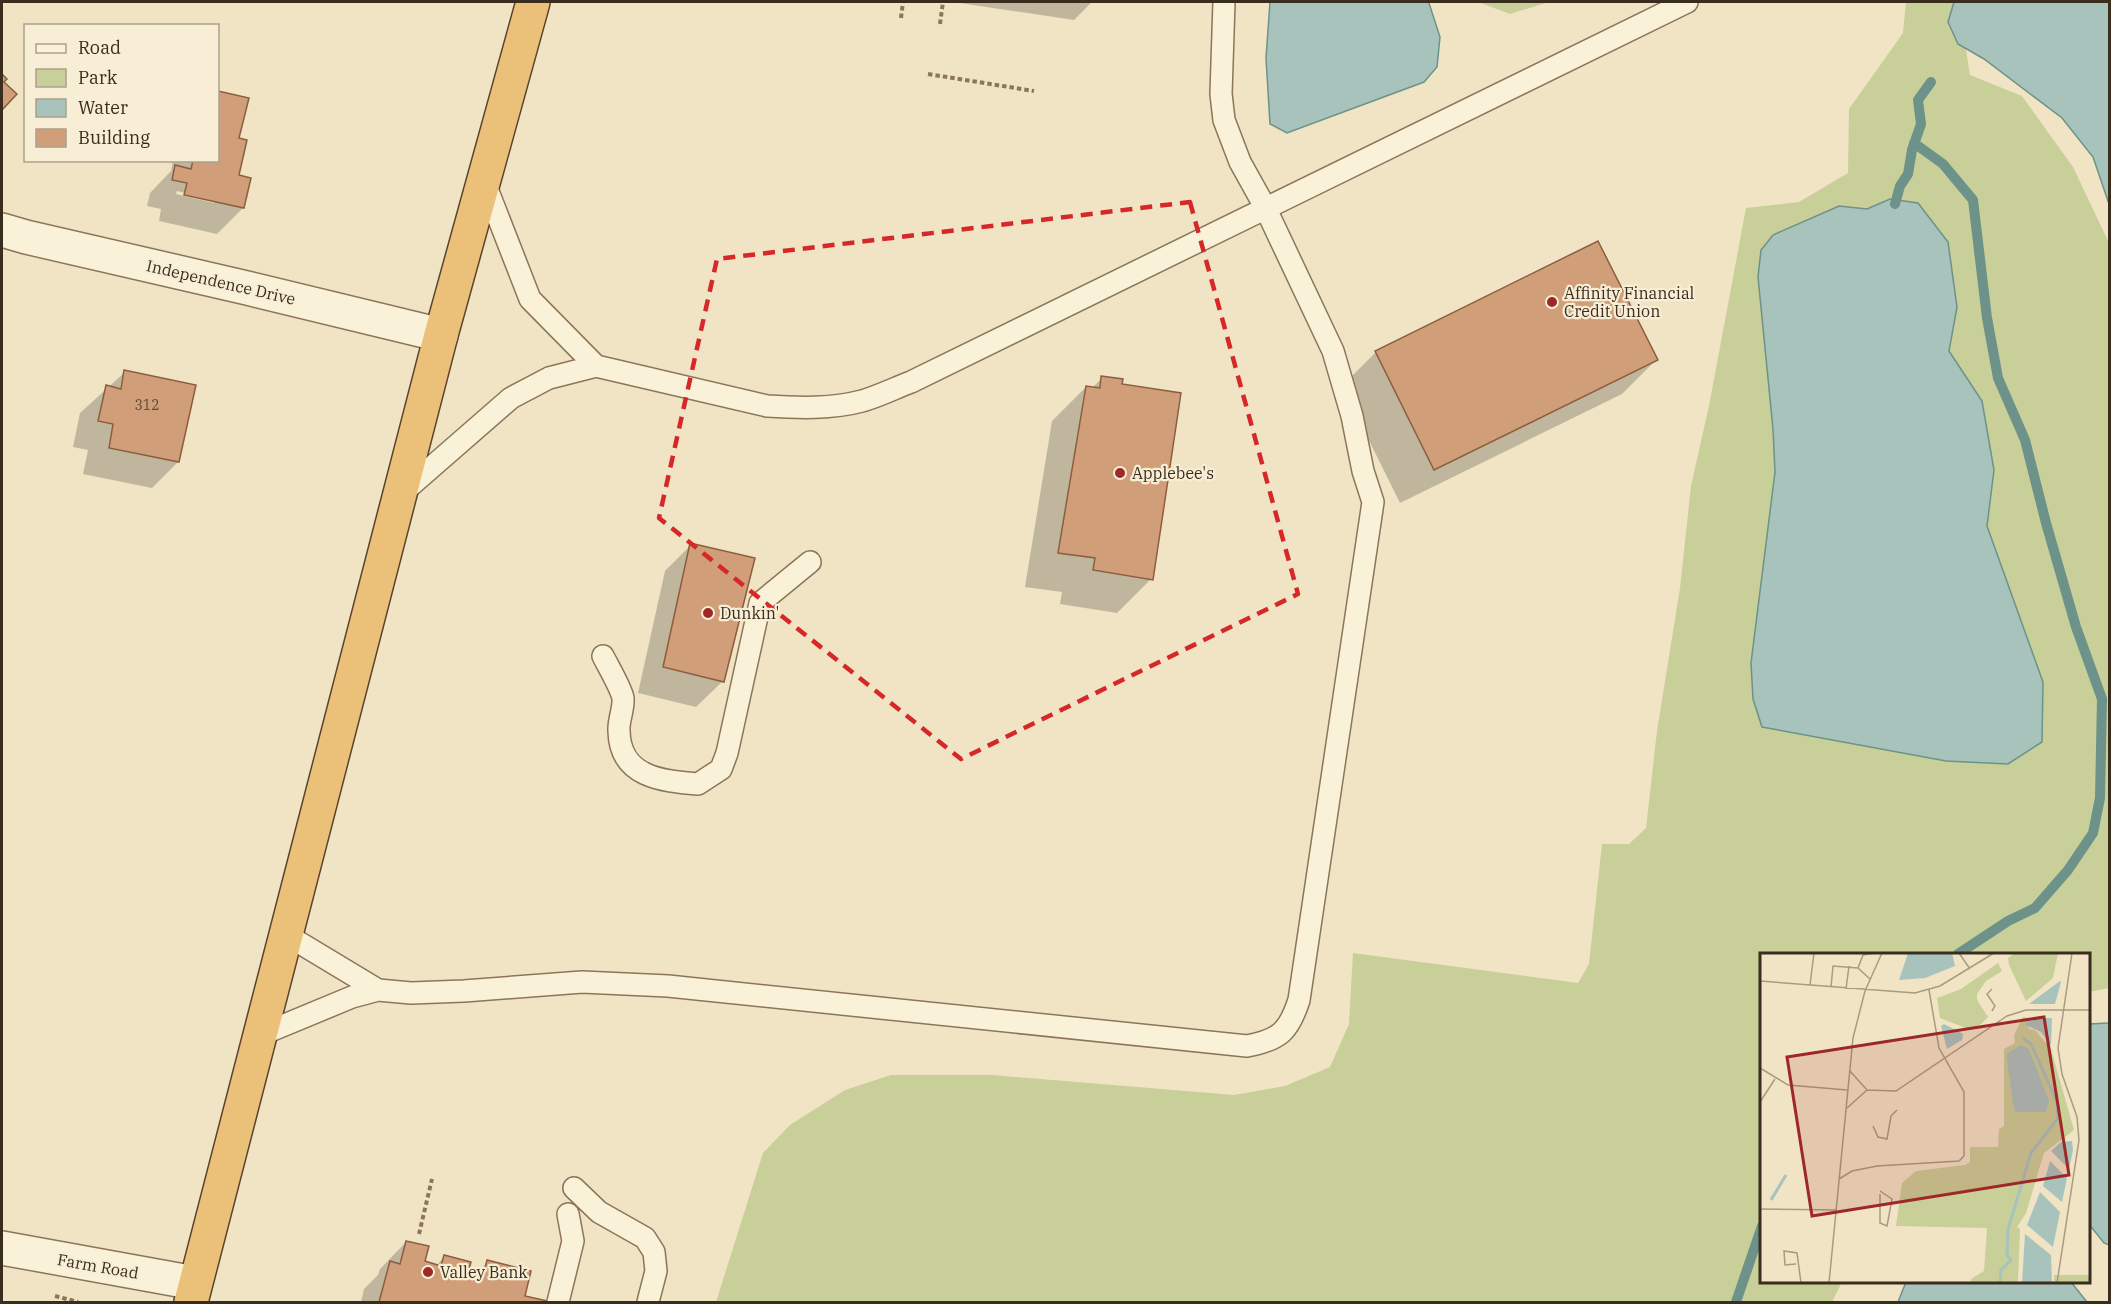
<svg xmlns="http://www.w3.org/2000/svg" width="2111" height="1304" viewBox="0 0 2111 1304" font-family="'IBM Plex Serif',serif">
<rect width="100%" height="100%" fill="#f0e4c5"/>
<path fill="#c8cf98" d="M1478 2H1549L1510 14Z
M1906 2H1976L1965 44 1970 75 2022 96 2073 167 2109 243V988L2089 992 2088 954H1762V1282H1842L1832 1302H716L763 1153 790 1125 845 1090 891 1075H992L1234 1095 1285 1086 1330 1067 1349 1024 1353 953 1578 983 1589 964 1602 844H1629L1646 828 1657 731 1680 588 1691 486 1709 406 1746 208 1799 202 1848 173 1849 109 1903 33Z"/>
<path fill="#a7c3bb" stroke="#6d9289" stroke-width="1.5" d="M1270 2H1426L1429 3 1440 37 1437 67 1424 82 1287 133 1270 124 1266 58Z
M1954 2H2109V204L2093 157 2062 118 1984 59 1958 44 1948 22Z
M1890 199 1918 203 1948 242 1957 307 1949 351 1982 401 1994 470 1987 526 2043 682 2042 742 2008 764 1946 761 1762 727 1753 699 1751 663 1775 472 1773 429 1758 277 1761 250 1773 235 1839 206 1867 209Z
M2109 1023H2110L2109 1245 2104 1243 2088 1223 2089 1024Z
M1906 1282H2071L2087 1302H1898Z"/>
<path fill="#0003" fill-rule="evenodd" d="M953 2H1092L1074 20Z
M218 92 247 99 238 139V176L243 208 217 234 159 221 161 209 147 206 150 193 171 171 173 160H218ZM177 191 214 200V203L176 194Z
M1376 352 1656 360 1622 394 1400 503 1342 386Z
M125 372 178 462 152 488 83 474 88 450 73 447 80 413Z
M1102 378 1151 579 1117 613 1060 604 1062 592 1025 587 1052 421 1086 387 1092 388Z
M691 545 723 681 696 707 638 693 665 571Z
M406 1242 424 1262 436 1266 444 1257 466 1274 474 1276 488 1262 523 1297 546 1302H361L364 1289 378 1275 380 1269Z"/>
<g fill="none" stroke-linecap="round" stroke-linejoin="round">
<path stroke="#6d9289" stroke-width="10" d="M1914 143 1943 164 1973 200 1987 318 1998 378 2025 440 2046 523 2076 627 2102 699 2100 798 2093 833 2068 870 2035 908 2008 921 1958 954
M1895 204 1900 186 1908 174 1912 150 1921 124 1918 100 1931 82
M1736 1302 1762 1226"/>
</g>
<path fill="#d09e79" stroke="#8c5e3f" stroke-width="1.5" d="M2 74 7 79 4 82 17 94 2 110Z
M218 91 249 98 239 138 247 140 239 175 251 178 244 208 184 195 187 183 172 180 175 165 191 169 193 160H218Z
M1598 241 1658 360 1434 470 1375 351Z
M124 370 196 385 179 462 109 448 113 424 98 421 106 385 121 389Z
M1101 376 1123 379 1122 384 1181 393 1153 580 1093 570 1095 558 1058 553 1086 386 1100 388Z
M690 543 755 558 724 682 663 667Z
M406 1241 429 1246 425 1261 441 1266 444 1255 471 1262 468 1273 483 1276 487 1260 531 1271 525 1296 552 1302H379L390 1261 400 1264Z"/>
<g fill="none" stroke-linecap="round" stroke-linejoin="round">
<g stroke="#8c755a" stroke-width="24">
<path id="service" d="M484 181 530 299 596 366
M402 493 511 398 549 378 596 366 767 406C799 408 832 409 862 401 879 396 895 388 911 382L1687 2
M603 656C608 666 621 688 623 698 624 709 618 721 619 731 620 777 661 781 698 784L721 769 727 753 760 603 810 562
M285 934 378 990
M258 1036 352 997 378 990 411 993 464 991 582 982 668 986 1247 1046C1280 1040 1289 1031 1299 1000L1373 502 1363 471 1352 416 1333 351 1265 207 1240 162 1224 120 1221 94 1224 2
M574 1188 599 1212 645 1238 654 1252 656 1271 648 1302
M558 1302 573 1241 568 1214"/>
</g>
<g stroke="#8c755a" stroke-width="36">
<path id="minor" d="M2 230 26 237 247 288 441 335"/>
</g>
<g stroke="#8c755a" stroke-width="36">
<path id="tertiary" d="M2 1248 195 1283"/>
</g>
<g stroke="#5a432e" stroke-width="36">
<path id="trunk" d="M191 1302 441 335 533 2"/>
</g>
<path stroke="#8c755a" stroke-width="4" stroke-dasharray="4.5 3" stroke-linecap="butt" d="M901 18 903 2
M940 24 943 2
M928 74 1034 91
M419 1234 432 1179
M55 1296 78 1302"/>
<use href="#service" stroke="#faf1d9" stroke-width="21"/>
<use href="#minor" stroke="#faf1d9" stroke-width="33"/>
<use href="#tertiary" stroke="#faf1d9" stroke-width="33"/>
<use href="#trunk" stroke="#ebc078" stroke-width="33"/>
</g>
<path fill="none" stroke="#d62828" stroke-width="4.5" stroke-dasharray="12 8" stroke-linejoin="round" d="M1190 202 1298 594 961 759 659 518 717 259Z"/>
<g fill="#9e2827" stroke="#f7eed5" stroke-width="2">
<circle cx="1552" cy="302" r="6"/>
<circle cx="1120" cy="473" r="6"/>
<circle cx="708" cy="613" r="6"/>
<circle cx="428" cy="1272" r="6"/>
</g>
<g text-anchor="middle" stroke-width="4.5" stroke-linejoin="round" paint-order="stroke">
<g font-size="14" fill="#604935">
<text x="147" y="410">312</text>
</g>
<g font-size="16" fill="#3b2d1e" stroke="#f7eed5">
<text transform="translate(221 282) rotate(13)" y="6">Independence Drive</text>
<text transform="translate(98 1266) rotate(10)" y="6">Farm Road</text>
</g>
<g font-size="16" fill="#3b2d1e" stroke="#f7eed5" text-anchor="start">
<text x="1564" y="299">Affinity Financial<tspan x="1564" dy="18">Credit Union</tspan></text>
<text x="1132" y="479">Applebee's</text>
<text x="720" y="619">Dunkin'</text>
<text x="440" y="1278">Valley Bank</text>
</g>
</g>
<g transform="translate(1760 953)">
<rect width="330" height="330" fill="#f0e4c5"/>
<path d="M255 0H298L293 25 266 48 249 12 248 5ZM238 10 242 18 226 28 217 41V47L228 64 221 71 211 77 180 65 177 45 201 36ZM263 64 268 65 269 76 275 77 291 96 314 177 284 200 266 260 257 274 260 276 258 330H211V326L224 318 227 275 136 273 142 230 156 218 205 212 210 209V194H238L239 176 244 173V96L255 90 254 82ZM294 322H330V330H294Z" fill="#c8cf98"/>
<path d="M148 0H192L195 13 165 25 139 27ZM301 29 295 51H269L300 28ZM267 65H292L291 92 281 79 266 72ZM184 71 203 81 202 87 187 96 181 73ZM261 92 269 96 289 148 286 159H256L254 156 246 101ZM312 188 313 197 309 216 291 198 301 189ZM290 208 307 225 302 249 283 233ZM280 239 300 259 293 294 267 272ZM265 281 291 302 292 330H262Z" fill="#a7c3bb"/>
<path fill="none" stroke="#a7c3bb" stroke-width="3" d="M11 247 26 222M240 330 241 317 251 307 247 302 248 276 271 200 298 165 297 149 271 91 263 85"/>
<path fill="none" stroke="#a89b82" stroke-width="1.5" d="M199 0 210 16M110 26 98 15 103 2 114 0M0 28 155 40 180 33 234 0M50 32 54 0M71 34 73 13 98 15M86 36 89 13M232 36 227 41 235 53 232 58M0 115 28 132 87 137M90 118 107 137 136 138 247 63 266 57H330M0 149 15 126M87 155 107 137M113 173 118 184 127 186 131 163 137 157M79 226 92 218 117 213 199 208 204 203V139L179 95 169 37M120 241V270L127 273 132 246 120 238M0 256 76 257M36 311 25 312 24 298 37 300 41 330M69 330 93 85 105 38 122 0M297 330 319 187 317 164 302 121 298 95 312 0"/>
<path fill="#9e2827" fill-opacity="0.15" stroke="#9e2827" stroke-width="3" d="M284 64 309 222 52 263 27 104Z"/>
<rect width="330" height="330" fill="none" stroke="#3b2d1e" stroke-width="3"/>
</g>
<rect width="2111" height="1304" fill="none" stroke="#3b2d1e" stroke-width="6"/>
<rect x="24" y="24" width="195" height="138" fill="#f7eed5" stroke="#aca18c" stroke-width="1.5"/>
<rect x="36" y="44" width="30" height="9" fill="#faf1d9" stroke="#aca18c" stroke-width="1.5"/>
<text x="78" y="54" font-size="18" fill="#3b2d1e">Road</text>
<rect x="36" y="69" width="30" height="18" fill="#c8cf98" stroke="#aca18c" stroke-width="1.5"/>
<text x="78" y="84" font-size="18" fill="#3b2d1e">Park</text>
<rect x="36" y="99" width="30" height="18" fill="#a7c3bb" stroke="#aca18c" stroke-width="1.5"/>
<text x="78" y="114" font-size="18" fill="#3b2d1e">Water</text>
<rect x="36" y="129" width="30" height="18" fill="#d09e79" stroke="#aca18c" stroke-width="1.5"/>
<text x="78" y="144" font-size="18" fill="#3b2d1e">Building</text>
</svg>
